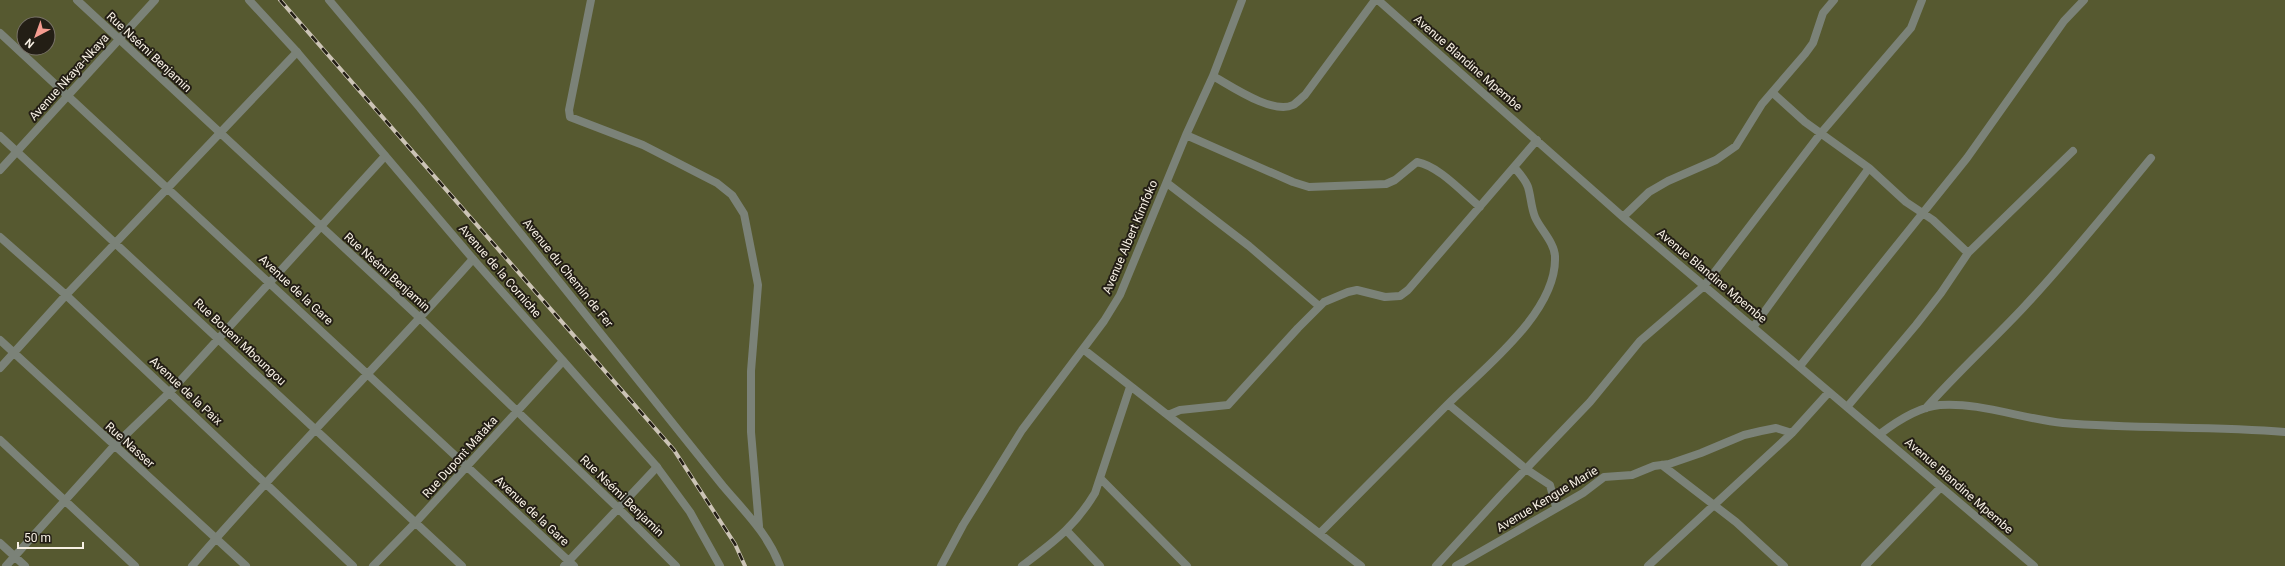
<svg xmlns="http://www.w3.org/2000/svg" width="2285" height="566" viewBox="0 0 2285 566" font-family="Roboto,sans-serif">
<rect width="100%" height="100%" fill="#413521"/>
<path fill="#565930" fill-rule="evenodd" d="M0 0H2285V566H0ZM24 24H48V48H24Z"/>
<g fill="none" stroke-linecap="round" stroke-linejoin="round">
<path stroke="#7b8278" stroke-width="8" d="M77 0 420 318 618 508 676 566
M329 0 420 108 723 486C745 512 768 534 780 566
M591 0 569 110 570 117 643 145 717 183 732 195 744 214 758 285 751 371V432L759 526
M1378 0 1623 217 2034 566
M0 33 574 566
M1213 76C1231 86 1273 115 1293 105 1297 103 1301 98 1305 95L1375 0
M1773 93 1805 122 1869 168 1906 202 1933 220 1968 253
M1186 135 1293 182 1309 187 1386 184 1395 180 1417 162C1439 166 1463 193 1480 207
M0 136 462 566
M1167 183 1249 246 1319 306
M1623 217 1649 192 1668 181 1716 160 1736 146 1762 104 1805 54 1813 43 1823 13 1834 0
M0 237 66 295 353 566
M1754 326 1869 168
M0 340 246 566
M1083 349 1361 566
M1800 366 1967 158 2064 21 2084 0
M0 368 66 295 297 52
M1448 404C1484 368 1557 312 1555 257 1555 243 1540 229 1535 217 1531 207 1531 197 1528 187 1525 179 1519 173 1514 167
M1847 407 1916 325 1941 293 1968 253 2073 151
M1926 408C1957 373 1991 342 2023 308 2068 260 2109 209 2151 158
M1168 415 1180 410 1228 405 1298 328 1324 302 1348 292 1357 290 1385 297 1400 296 1408 290 1537 140
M1880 434C1897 421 1918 407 1940 405 1979 402 2023 419 2063 423 2137 429 2211 426 2285 432
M0 440 135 566
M1662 465 1736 522 1784 566
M1100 478 1187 566
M1067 531 1100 566
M1320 533 1448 404 1526 469 1550 485 1556 507
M0 543 25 566
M6 566 114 446 169 393 385 156
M192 566C282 461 381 363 473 259
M373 566 416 522 563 361
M564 566 657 467
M941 566 963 525 1022 430 1104 321 1120 295 1186 135 1213 76 1242 0
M1022 566C1053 542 1074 528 1095 493L1130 387
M1436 566 1500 496 1590 402 1640 341 1704 286 1821 133 1911 28 1922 0
M1456 566 1583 493 1604 477 1632 475 1654 466 1669 464 1701 453 1744 435 1761 431 1776 428 1792 433
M1648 566 1792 433 1829 392
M1865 566 1941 487"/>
<path stroke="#7b8278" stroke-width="8" d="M249 0 297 52 473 259 657 467 690 512 720 566
M0 170 155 0"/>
<g stroke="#ccc4b6" stroke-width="4">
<path id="rail" d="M280 0 674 450 735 544 745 566"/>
</g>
<use href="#rail" stroke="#231e15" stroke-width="2.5" stroke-dasharray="8" stroke-linecap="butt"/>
</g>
<g text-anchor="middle" stroke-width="4" stroke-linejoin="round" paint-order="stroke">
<g font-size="12" fill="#f8f1e5" stroke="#231e15">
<text transform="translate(149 52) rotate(43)" y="4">Rue Nsémi Benjamin</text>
<text transform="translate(1468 63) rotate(41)" y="4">Avenue Blandine Mpembe</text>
<text transform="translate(69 77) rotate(-48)" y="4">Avenue Nkaya-Nkaya</text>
<text transform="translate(1130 237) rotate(-67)" y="4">Avenue Albert Kimfoko</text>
<text transform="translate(500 271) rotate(49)" y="4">Avenue de la Corniche</text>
<text transform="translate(387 272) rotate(42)" y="4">Rue Nsémi Benjamin</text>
<text transform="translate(568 273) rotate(51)" y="4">Avenue du Chemin de Fer</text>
<text transform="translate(1712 276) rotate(40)" y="4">Avenue Blandine Mpembe</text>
<text transform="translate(296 290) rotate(43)" y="4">Avenue de la Gare</text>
<text transform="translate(240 342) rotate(43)" y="4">Rue Boueni Mboungou</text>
<text transform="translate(186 391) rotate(43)" y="4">Avenue de la Paix</text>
<text transform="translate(130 445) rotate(42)" y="4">Rue Nasser</text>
<text transform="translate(460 457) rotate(-48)" y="4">Rue Dupont Mataka</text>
<text transform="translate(1959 486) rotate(41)" y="4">Avenue Blandine Mpembe</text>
<text transform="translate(622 496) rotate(44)" y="4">Rue Nsémi Benjamin</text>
<text transform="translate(1547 499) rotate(-31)" y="4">Avenue Kengue Marie</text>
<text transform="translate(532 511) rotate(43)" y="4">Avenue de la Gare</text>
</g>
</g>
<g transform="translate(36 36) rotate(221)"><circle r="19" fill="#231e15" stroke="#787268"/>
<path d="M0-3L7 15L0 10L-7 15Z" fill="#f59c90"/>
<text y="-6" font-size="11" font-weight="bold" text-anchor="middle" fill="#f8f1e5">N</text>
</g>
<path d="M18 542v6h65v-6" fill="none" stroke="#f8f1e5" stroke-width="2"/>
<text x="24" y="542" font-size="12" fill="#f8f1e5" stroke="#231e15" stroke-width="3" paint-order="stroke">50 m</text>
</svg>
